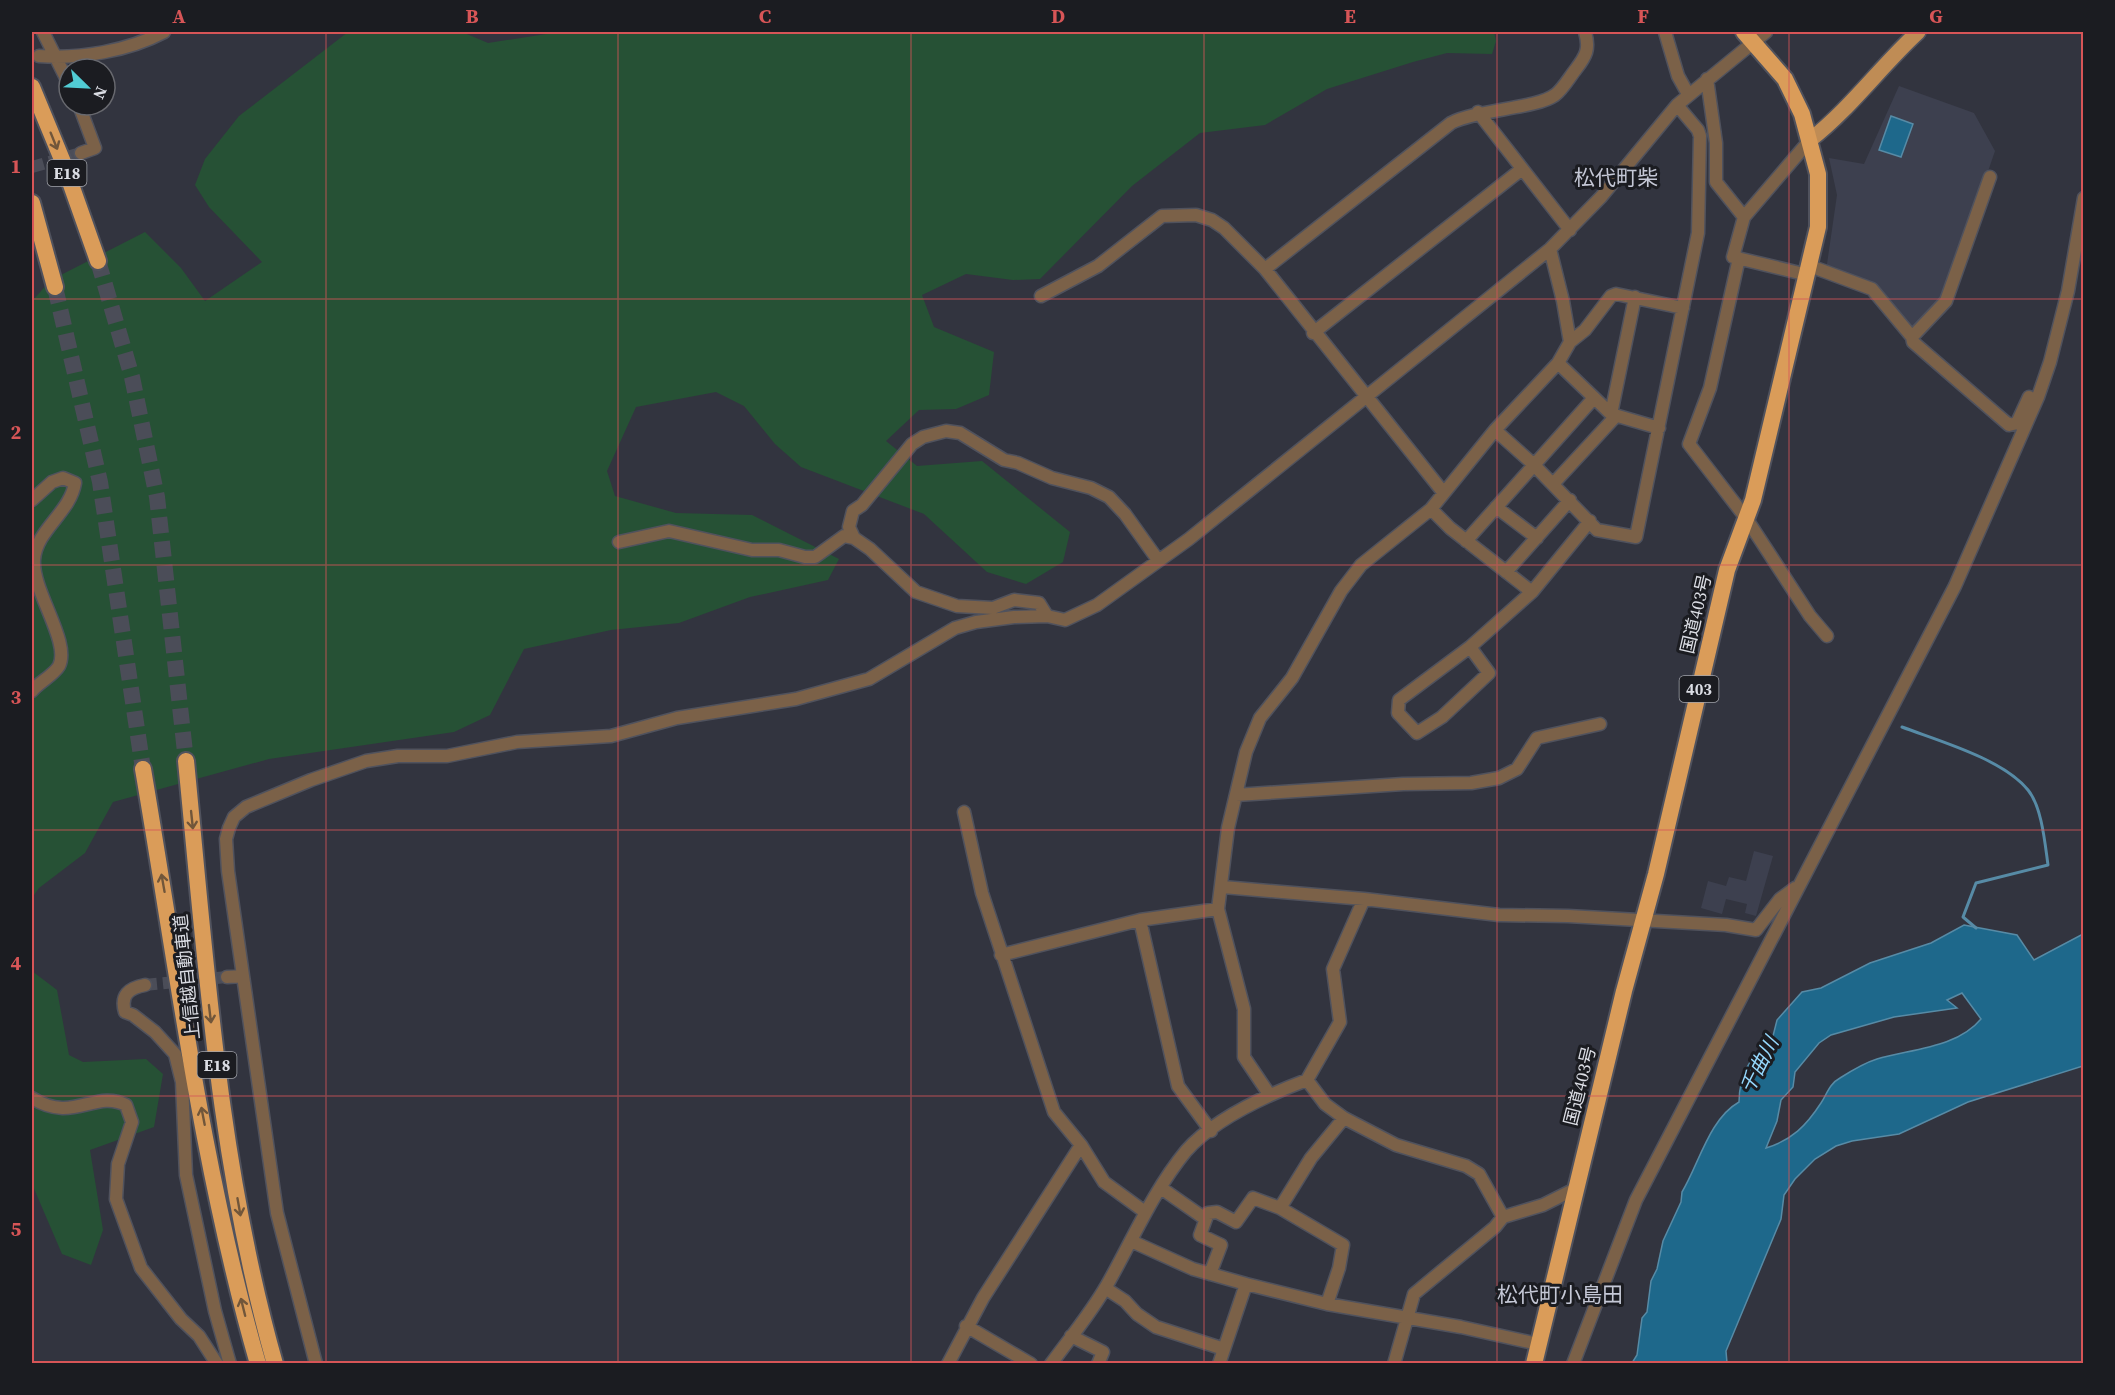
<svg xmlns="http://www.w3.org/2000/svg" width="2115" height="1395" viewBox="0 0 2115 1395" font-family="'Source Serif 4','Noto Sans JP',serif">
<rect width="100%" height="100%" fill="#32343f"/>
<path fill="#3d404f" d="M1899 86 1974 113 1995 151 1944 299 1914 330 1872 285 1826 271 1837 195 1829 158 1864 164Z
M1754 851 1773 856 1756 916 1745 913 1747 904 1726 899 1722 914 1701 908 1708 881 1726 886 1729 877 1746 881Z"/>
<path fill="#265135" d="M348 32H462L488 43 559 32H1494L1496 41 1492 54 1447 53 1413 62 1327 89 1265 125 1200 133 1132 186 1040 279 1013 280 966 274 922 295 934 327 994 352 989 395 956 409 919 410 886 441 917 466 982 461 1070 532 1063 562 1026 584 987 572 924 514 801 467 775 444 744 406 716 392 636 407 607 471 615 496 676 513 752 515 839 559 828 580 750 597 679 623 611 630 524 649 490 715 454 732 269 759 113 802 85 853 39 888 32 898V301L51 280 145 232 181 268 205 301 262 262 209 207 195 185 205 159 239 116Z
M32 971 57 990 69 1055 83 1062 146 1059 163 1074 154 1127 90 1150 103 1230 91 1265 62 1254 32 1184Z"/>
<path fill="#1e688b" stroke="#578ba6" stroke-width="1.5" fill-rule="evenodd" d="M1891 116 1913 124 1901 157 1879 150Z
M1964 925 2017 935 2034 960 2083 934V1066L1968 1102 1899 1134 1852 1141 1836 1146 1815 1159 1795 1179 1784 1195 1781 1219 1726 1351 1727 1363H1632L1637 1355 1642 1318 1647 1312 1651 1281 1657 1269 1663 1241 1681 1202 1682 1192C1699 1164 1709 1119 1739 1102 1739 1077 1750 1054 1772 1040L1777 1020 1802 992 1821 988 1870 963 1931 943ZM1962 993 1981 1019C1957 1048 1911 1049 1877 1059 1864 1063 1851 1071 1840 1078 1829 1084 1827 1094 1821 1103 1806 1126 1792 1140 1766 1148L1777 1121 1781 1100 1793 1087 1795 1072 1819 1043 1831 1035 1894 1017 1957 1008 1947 1000Z"/>
<g fill="none" stroke-linecap="round" stroke-linejoin="round">
<path stroke="#578ba6" stroke-width="3" d="M1902 727C1939 741 2003 759 2028 790 2042 807 2045 844 2048 865L1976 883 1963 917 1976 928"/>
<path stroke="#4b4d58" stroke-width="12" stroke-dasharray="12 6" stroke-linecap="butt" d="M32 167 81 153
M145 985 227 977"/>
<path stroke="#4b4d58" stroke-width="16" stroke-dasharray="16 8" stroke-linecap="butt" d="M98 261 132 377 157 497 186 761
M55 287 100 482 143 769"/>
<g stroke="#50525d" stroke-width="15">
<path id="minor" d="M43 32 69 84
M1665 32 1678 76 1688 94
M39 56C80 59 128 51 164 32
M1707 79 1716 143V182L1744 217
M79 105 95 148 81 153
M1478 112 1570 230
M1550 249 1563 301 1570 342
M1739 258 1710 388 1689 444 1746 518 1810 616 1827 636
M1810 266 1872 289 1912 337 1946 301 1990 177
M1265 269 1451 123C1479 109 1535 109 1555 95 1563 89 1569 78 1576 69 1586 56 1590 49 1585 32
M1808 275 1733 257 1744 217 1810 140
M1041 296 1098 266 1162 216 1196 215 1212 220 1224 228 1265 269 1443 492
M1313 333 1522 169
M1912 337 1913 342 2009 425 2017 423 2029 397
M1558 363 1611 414 1659 428
M1611 414 1635 297
M1495 430 1533 464 1597 530 1636 537 1698 233 1700 136 1698 130 1677 105
M1553 484 1616 416
M32 500 52 482 63 478 75 483C70 513 36 530 34 560 32 591 71 642 59 666 53 676 39 682 32 691
M1496 507 1537 538
M1431 509 1450 528 1532 592 1470 647 1399 700 1398 713 1417 733 1442 717 1489 673 1470 647
M854 538 849 527 853 511 862 505 912 444 923 437 946 431 960 433 1004 460 1018 463 1052 478 1091 488 1109 497 1125 514 1158 560
M1466 541 1593 399
M619 542 669 531 752 550H779L805 557H815L844 536 854 538 870 549 916 592 957 606 993 608 1014 600 1039 603 1047 616
M1506 572 1570 500
M1532 592 1590 521
M1236 795 1403 784 1471 783 1499 778 1517 769 1537 738 1600 724
M964 812 982 893 1054 1112 1081 1145 1104 1182 1145 1212
M1223 887 1364 899 1499 915 1568 916 1726 925 1756 930 1780 899 1795 888
M1140 920 1178 1086 1211 1131
M1001 955 1140 920 1218 909
M227 977 243 976
M145 985C129 988 120 995 125 1012L133 1015 155 1032 175 1054 182 1082 186 1175 215 1311 230 1364
M1307 1080 1340 1022 1333 969 1364 899
M1269 1094 1244 1057V1009L1218 909 1228 828 1246 752 1260 718 1292 678 1341 591 1361 565 1431 509 1495 430 1558 363 1570 342 1585 330 1611 296 1616 294 1683 308
M32 1098C73 1124 95 1089 126 1105L132 1122 118 1164 116 1199 141 1268 181 1319 199 1336 217 1364
M1161 1188 1204 1218
M1131 1241 1193 1269 1246 1284 1327 1304 1461 1327 1538 1344
M1210 1274 1221 1245 1200 1235 1208 1213 1217 1212 1236 1222 1253 1198 1280 1208
M1105 1288 1125 1301 1137 1314 1156 1327 1224 1349
M1327 1304 1339 1268 1343 1245 1280 1208 1311 1158 1344 1118
M966 1326 1031 1364
M1071 1336 1103 1352 1098 1364
M316 1364 277 1213 228 871 226 839 229 828 234 817 246 807 311 780 366 761 398 756H447L517 742 611 736 677 718 796 699 869 679 955 628 976 622 1014 617 1047 616 1065 620 1097 605 1189 539 1550 249 1601 197 1677 105 1766 32
M948 1364 983 1298 1081 1145
M1051 1364C1070 1338 1091 1313 1107 1285 1132 1241 1153 1191 1186 1151 1215 1118 1267 1095 1307 1080L1325 1104 1344 1118 1396 1145 1466 1166 1479 1174 1503 1217
M1219 1364 1246 1284
M1394 1364 1414 1294 1495 1227 1503 1217 1543 1205 1575 1189
M1573 1364 1636 1200 1955 586 2038 397 2050 362 2068 291 2084 198"/>
</g>
<g stroke="#50525d" stroke-width="18">
<path id="major" d="M1810 140C1850 109 1881 66 1918 32"/>
</g>
<g stroke="#50525d" stroke-width="20">
<path id="highway" d="M32 87 63 162 98 261
M32 203 55 287
M186 761C206 964 219 1167 275 1364
M143 769C177 967 202 1170 258 1364
M1534 1364 1624 991 1656 874 1727 570 1753 500 1818 227V174L1802 114 1785 79 1744 32"/>
</g>
<use href="#minor" stroke="#7b6148" stroke-width="12"/>
<use href="#major" stroke="#bf8c55" stroke-width="15"/>
<use href="#highway" stroke="#da9c59" stroke-width="16"/>
</g>
<defs><path id="oneway-shaft" d="M-6 0H5M1.5-3L5.5 0L1.5 3" fill="none" stroke-width="1.6" stroke-linecap="round" stroke-linejoin="round" transform="scale(1.5)"/></defs>
<g stroke="#71563a">
<use href="#oneway-shaft" transform="translate(54 141) rotate(68)"/>
<use href="#oneway-shaft" transform="translate(192 820) rotate(84)"/>
<use href="#oneway-shaft" transform="translate(163 883) rotate(-100)"/>
<use href="#oneway-shaft" transform="translate(210 1014) rotate(83)"/>
<use href="#oneway-shaft" transform="translate(203 1116) rotate(-101)"/>
<use href="#oneway-shaft" transform="translate(239 1207) rotate(80)"/>
<use href="#oneway-shaft" transform="translate(243 1307) rotate(-104)"/>
</g>
<path fill="none" stroke="#d75557" stroke-width="1.5" stroke-opacity="0.55" d="M326 32V1364M618 32V1364M911 32V1364M1204 32V1364M1497 32V1364M1789 32V1364M32 299H2084M32 565H2084M32 830H2084M32 1096H2084"/>
<g text-anchor="middle" stroke-width="6" stroke-linejoin="round" paint-order="stroke">
<g fill="#1b1c21" stroke="#a1a3aa" stroke-width="1.5">
<rect x="47.5" y="160" width="39" height="26" rx="4.5"/>
<rect x="1679.5" y="676" width="39" height="26" rx="4.5"/>
<rect x="197.5" y="1052" width="39" height="26" rx="4.5"/>
</g>
<g font-size="16" font-weight="bold" fill="#dbdde4">
<text x="67" y="179">E18</text>
<text x="1699" y="695">403</text>
<text x="217" y="1071">E18</text>
</g>
<g font-size="18" fill="#dbdde4" stroke="#1b1c21">
<text transform="translate(1696 614) rotate(-77)" y="6">国道403号</text>
<text transform="translate(187 977) rotate(-96)" y="6">上信越自動車道</text>
<text transform="translate(1580 1086) rotate(-76)" y="6">国道403号</text>
</g>
<g font-size="20" font-style="italic" fill="#95d8fd" stroke="#1b1c21">
<text transform="translate(1759 1065) rotate(-63)" y="7">千曲川</text>
</g>
<g font-size="21" fill="#c5c8d6" stroke="#1b1c21">
<text x="1616" y="185">松代町柴</text>
<text x="1560" y="1302">松代町小島田</text>
</g>
</g>
<rect width="2115" height="1395" fill="none" stroke="#1b1c21" stroke-width="66"/>
<g transform="translate(87 87) rotate(114)"><circle r="28" fill="#1b1c21" stroke="#68696f" stroke-width="1.5"/>
<path d="M0-4.5L10 22L0 15L-10 22Z" fill="#51ccd4"/>
<text y="-9" font-size="16" font-weight="bold" text-anchor="middle" fill="#dbdde4">N</text>
</g>
<rect x="33" y="33" width="2049" height="1329" fill="none" stroke="#d75557" stroke-width="2"/>
<g font-size="20" text-anchor="middle" font-weight="bold" fill="#d75557">
<text x="179" y="23">A</text>
<text x="472" y="23">B</text>
<text x="765" y="23">C</text>
<text x="1058" y="23">D</text>
<text x="1350" y="23">E</text>
<text x="1643" y="23">F</text>
<text x="1936" y="23">G</text>
<text x="16" y="173">1</text>
<text x="16" y="439">2</text>
<text x="16" y="704">3</text>
<text x="16" y="970">4</text>
<text x="16" y="1236">5</text>
</g>
</svg>
